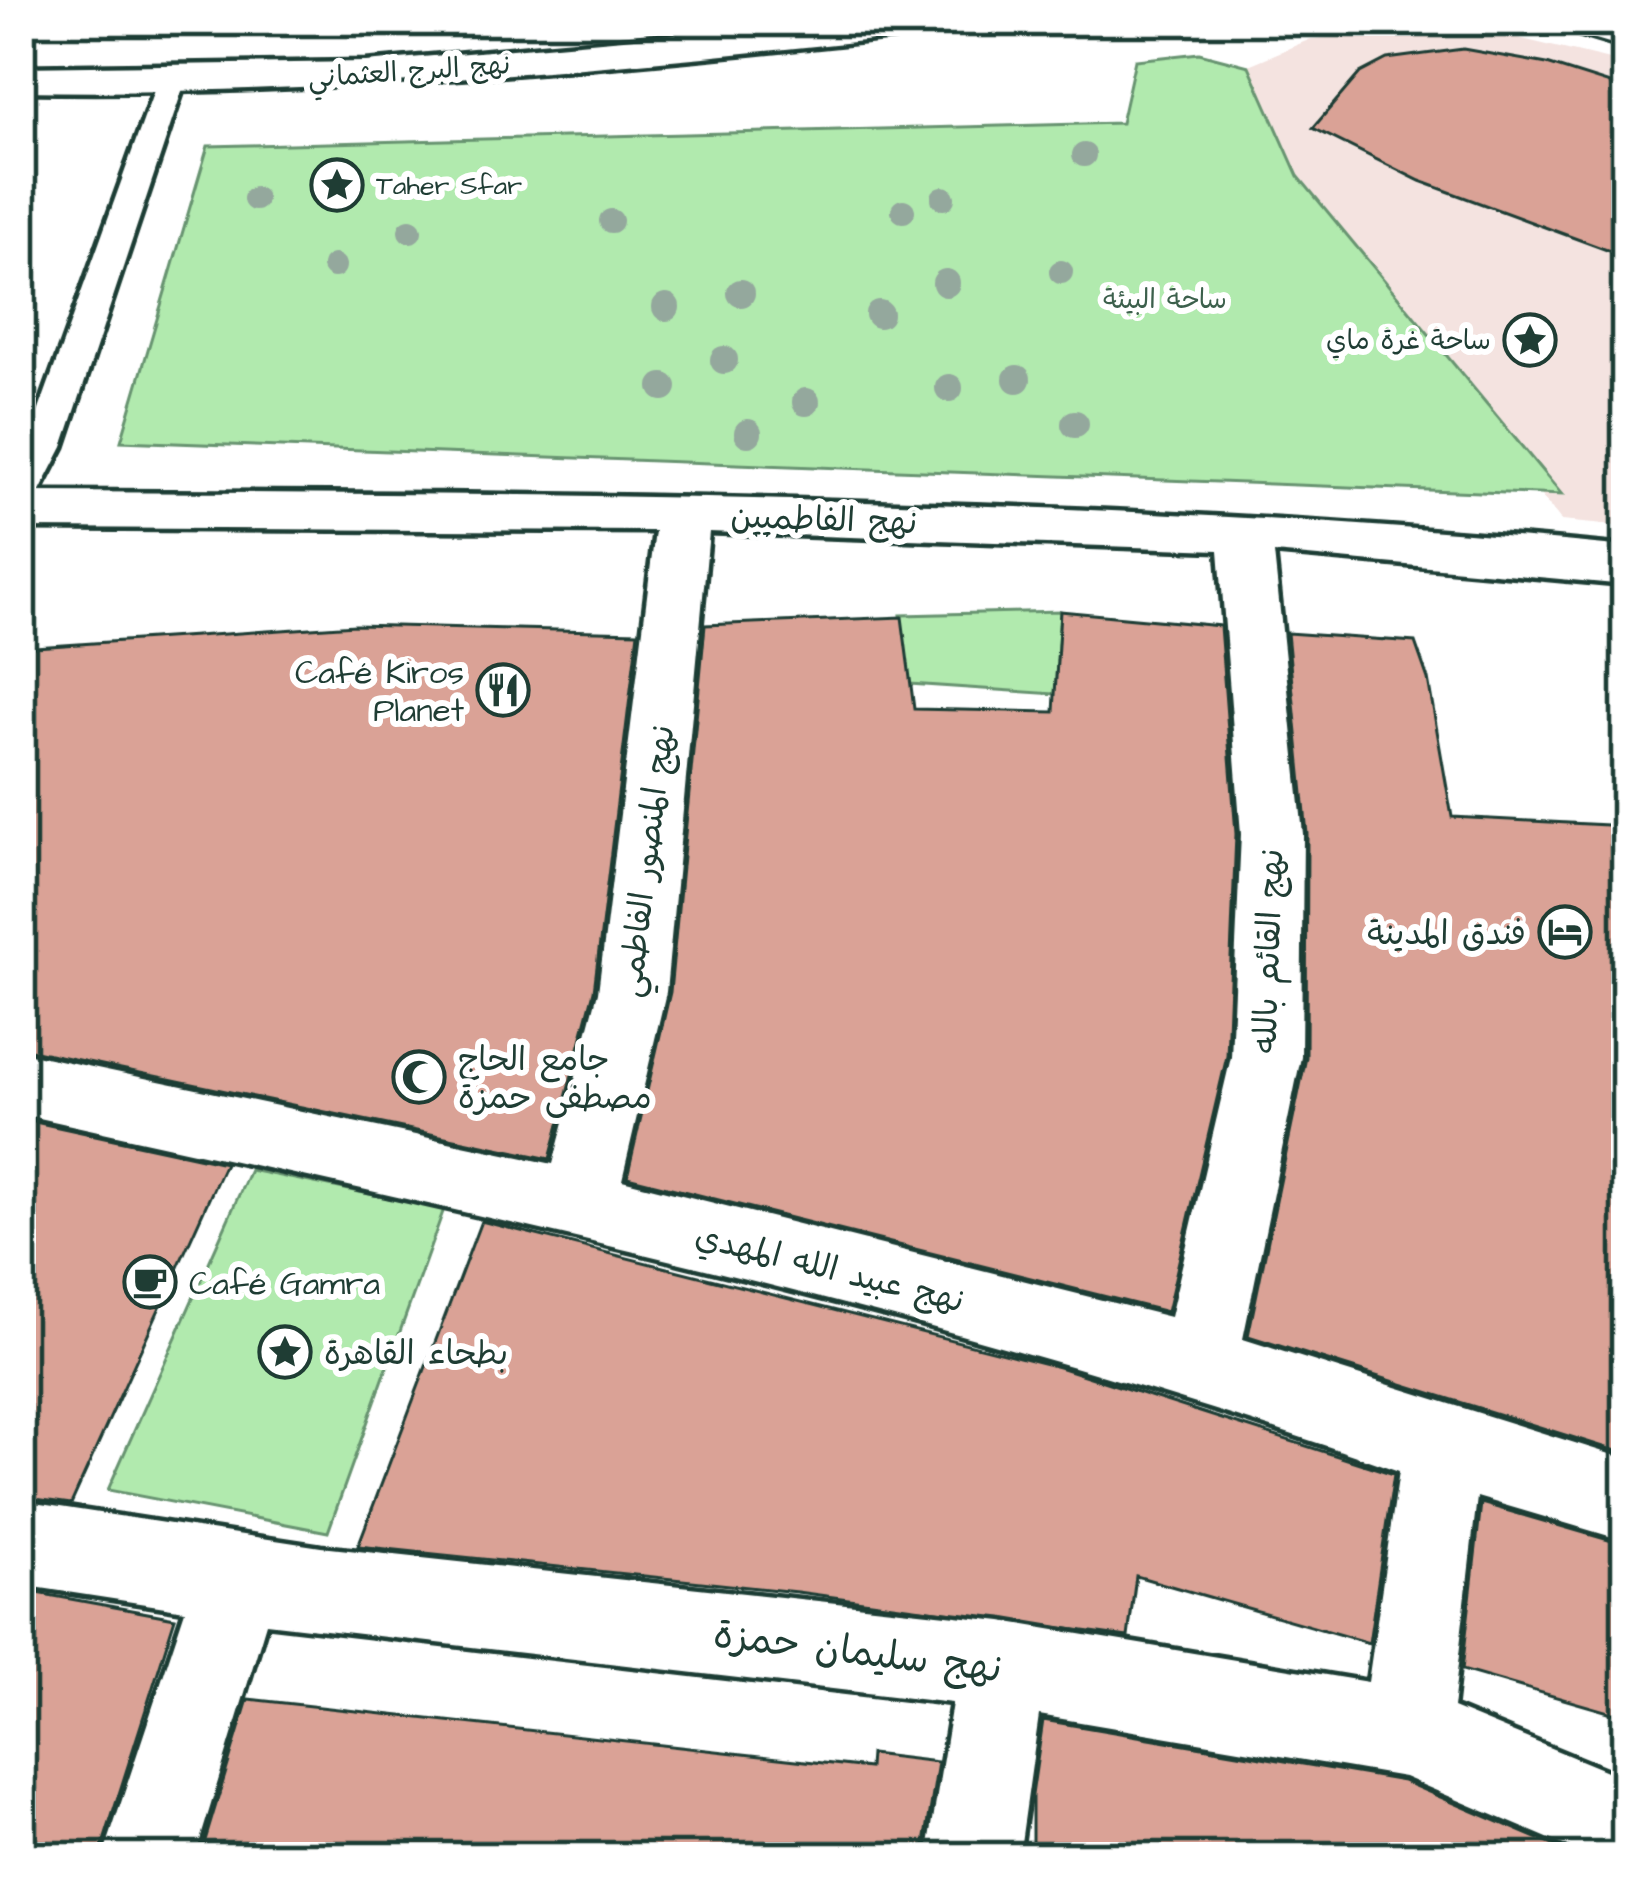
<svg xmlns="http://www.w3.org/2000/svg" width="1647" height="1878" viewBox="0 0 1647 1878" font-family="'Architects Daughter','Playpen Sans Arabic',sans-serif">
<rect width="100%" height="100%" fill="#fff"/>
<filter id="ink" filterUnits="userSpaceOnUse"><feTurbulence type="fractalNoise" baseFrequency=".00833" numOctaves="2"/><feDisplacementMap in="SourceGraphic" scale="24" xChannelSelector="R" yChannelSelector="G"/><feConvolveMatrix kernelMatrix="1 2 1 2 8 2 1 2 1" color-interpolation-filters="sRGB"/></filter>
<g filter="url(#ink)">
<path fill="#f4e3e0" d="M1435 28 1493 32 1626 64V527L1561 521 1287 179 1239 69 1311 39Z"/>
<path fill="#b1eaae" stroke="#689471" stroke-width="3" d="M1199 53 1249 66 1298 176 1562 495 121 441 208 146 1121 123 1135 60Z
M1060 611 1055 694 910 684 901 615Z
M250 1170 444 1209 328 1532 108 1490Z"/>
<path fill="#daa296" stroke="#1f3d34" stroke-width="3" d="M1463 49 1547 64 1626 89V257L1420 181 1313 128 1360 73 1387 59Z
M1060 611 1220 626 1236 834 1227 1056 1167 1312 627 1177 670 992 705 625 902 617 914 709 1054 712Z
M355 625 638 632 594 991 550 1159 21 1048V648Z
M1287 633 1415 642 1428 679 1452 817 1626 826V1454L1248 1336 1306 1057 1307 834Z
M21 1119 225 1163 71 1504 21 1497Z
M481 1221 1059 1367 1394 1474 1369 1643 1136 1576 1128 1637 797 1592 358 1546Z
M1481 1503 1626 1545V1717L1462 1670Z
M21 1590 175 1618 99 1857H21Z
M248 1699 869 1768 870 1754 938 1762 924 1850 916 1857H200Z
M1043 1720 1403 1781 1581 1857H1032V1795Z"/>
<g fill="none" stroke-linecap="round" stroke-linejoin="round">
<g stroke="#1f3d34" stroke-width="9">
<path id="service" d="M170 77 184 85 63 447 34 503 21 507V460L156 85Z"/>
</g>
<g stroke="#1f3d34" stroke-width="9">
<path id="pedestrian" d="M21 492C557 494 1092 495 1626 547V585L1274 553 1303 834 1301 1057 1243 1339 1626 1459V1541L1477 1497 1453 1708 1626 1779V1857H1592L1404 1777 1039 1715 1019 1857H927L952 1703 266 1623 195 1857H103L185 1610 21 1585V1501L321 1547 1002 1621 1368 1682 1399 1471C951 1313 484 1216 21 1114V1052L553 1164 598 992 655 531 21 528ZM709 532 1219 550 1241 834 1231 1057 1170 1317 622 1180 666 992Z"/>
</g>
<g stroke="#1f3d34" stroke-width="9">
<path id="minor" d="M826 21H960L940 33C634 65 329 97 21 91V67L366 62Z
M1556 21 1626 23V48L1562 29Z"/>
</g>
<use href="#service" fill="#fff" fill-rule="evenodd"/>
<use href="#pedestrian" fill="#fff" fill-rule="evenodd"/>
<use href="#minor" fill="#fff" fill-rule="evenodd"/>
</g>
<g fill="#94a89d">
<circle cx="1084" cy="155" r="12"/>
<circle cx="943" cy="198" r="12"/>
<circle cx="255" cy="199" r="12"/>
<circle cx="903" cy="211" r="12"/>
<circle cx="611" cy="221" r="12"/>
<circle cx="410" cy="231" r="12"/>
<circle cx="334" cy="266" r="12"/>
<circle cx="1061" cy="272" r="12"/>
<circle cx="946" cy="283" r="14"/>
<circle cx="741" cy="293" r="14"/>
<circle cx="666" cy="307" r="14"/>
<circle cx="879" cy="314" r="14"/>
<circle cx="724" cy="360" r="14"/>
<circle cx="1017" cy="379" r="14"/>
<circle cx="663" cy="387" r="14"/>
<circle cx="949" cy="388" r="14"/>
<circle cx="806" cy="402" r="14"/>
<circle cx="1075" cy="424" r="14"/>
<circle cx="748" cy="433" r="14"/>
</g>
</g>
<defs>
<g id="sight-ring" transform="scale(2.7)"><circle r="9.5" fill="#fff" stroke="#1f3d34" stroke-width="1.5"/><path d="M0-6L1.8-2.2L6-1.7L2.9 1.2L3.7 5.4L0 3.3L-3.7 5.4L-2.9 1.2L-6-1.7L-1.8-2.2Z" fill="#1f3d34"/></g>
<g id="restaurant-ring" transform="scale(2.7)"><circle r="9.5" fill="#fff" stroke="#1f3d34" stroke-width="1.5"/><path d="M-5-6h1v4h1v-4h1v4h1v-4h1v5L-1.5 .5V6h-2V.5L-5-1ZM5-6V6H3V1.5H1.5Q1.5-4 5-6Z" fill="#1f3d34"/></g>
<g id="hotel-ring" transform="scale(2.7)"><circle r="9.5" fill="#fff" stroke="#1f3d34" stroke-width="1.5"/><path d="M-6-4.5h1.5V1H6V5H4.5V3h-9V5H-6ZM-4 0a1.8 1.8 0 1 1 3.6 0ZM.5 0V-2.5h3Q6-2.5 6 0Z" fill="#1f3d34"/></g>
<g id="mosque-ring" transform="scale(2.7)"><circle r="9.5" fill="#fff" stroke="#1f3d34" stroke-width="1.5"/><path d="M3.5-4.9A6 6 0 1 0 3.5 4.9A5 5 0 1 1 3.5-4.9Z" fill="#1f3d34"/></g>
<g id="cafe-ring" transform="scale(2.7)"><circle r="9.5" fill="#fff" stroke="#1f3d34" stroke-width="1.5"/><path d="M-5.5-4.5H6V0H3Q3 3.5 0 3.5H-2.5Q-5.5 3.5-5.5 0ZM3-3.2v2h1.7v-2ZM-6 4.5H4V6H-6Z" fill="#1f3d34"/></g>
</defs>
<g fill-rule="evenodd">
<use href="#sight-ring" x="337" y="185"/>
<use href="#sight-ring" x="1530" y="340"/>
<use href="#restaurant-ring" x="503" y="690"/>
<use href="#hotel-ring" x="1565" y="932"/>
<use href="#mosque-ring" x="419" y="1077"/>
<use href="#cafe-ring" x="150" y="1282"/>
<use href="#sight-ring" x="285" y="1352"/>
</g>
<g text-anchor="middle" stroke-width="12" stroke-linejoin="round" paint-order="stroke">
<g font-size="27" fill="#1f3d34" stroke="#fff">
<text transform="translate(409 71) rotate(-4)" y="9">نهج البرج العثماني</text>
</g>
<g font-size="27" fill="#1f3d34" stroke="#fff" text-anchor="start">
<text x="376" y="194">Taher Sfar</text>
<text x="1491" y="349" text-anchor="end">ساحة غرة ماي</text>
</g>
<g font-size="27" fill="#3c604c" stroke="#fff">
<text x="1165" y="308">ساحة البيئة</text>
</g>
<g font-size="33" fill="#1f3d34" stroke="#fff">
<text transform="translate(824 518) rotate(2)" y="12">نهج الفاطميين</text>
<text transform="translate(645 861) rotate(-83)" y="12">نهج المنصور الفاطمي</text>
<text transform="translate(1267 951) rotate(-88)" y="12">نهج القائم بالله</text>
<text transform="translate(830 1267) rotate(14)" y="12">نهج عبيد الله المهدي</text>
</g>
<g font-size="33" fill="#1f3d34" stroke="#fff" text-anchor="start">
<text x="464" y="683" text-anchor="end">Café Kiros<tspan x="464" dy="38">Planet</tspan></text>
<text x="1526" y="944" text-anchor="end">فندق المدينة</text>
<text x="458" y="1070">جامع الحاج<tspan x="458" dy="38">مصطفى حمزة</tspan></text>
<text x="189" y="1294">Café Gamra</text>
<text x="324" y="1364">بطحاء القاهرة</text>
</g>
<g font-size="39" fill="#1f3d34" stroke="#fff">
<text transform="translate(858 1650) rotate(7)" y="14">نهج سليمان حمزة</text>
</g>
</g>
<rect width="1647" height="1878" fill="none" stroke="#fff" stroke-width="72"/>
<rect x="36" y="36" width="1575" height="1806" fill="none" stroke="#1f3d34" stroke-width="4.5" filter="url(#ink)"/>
</svg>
